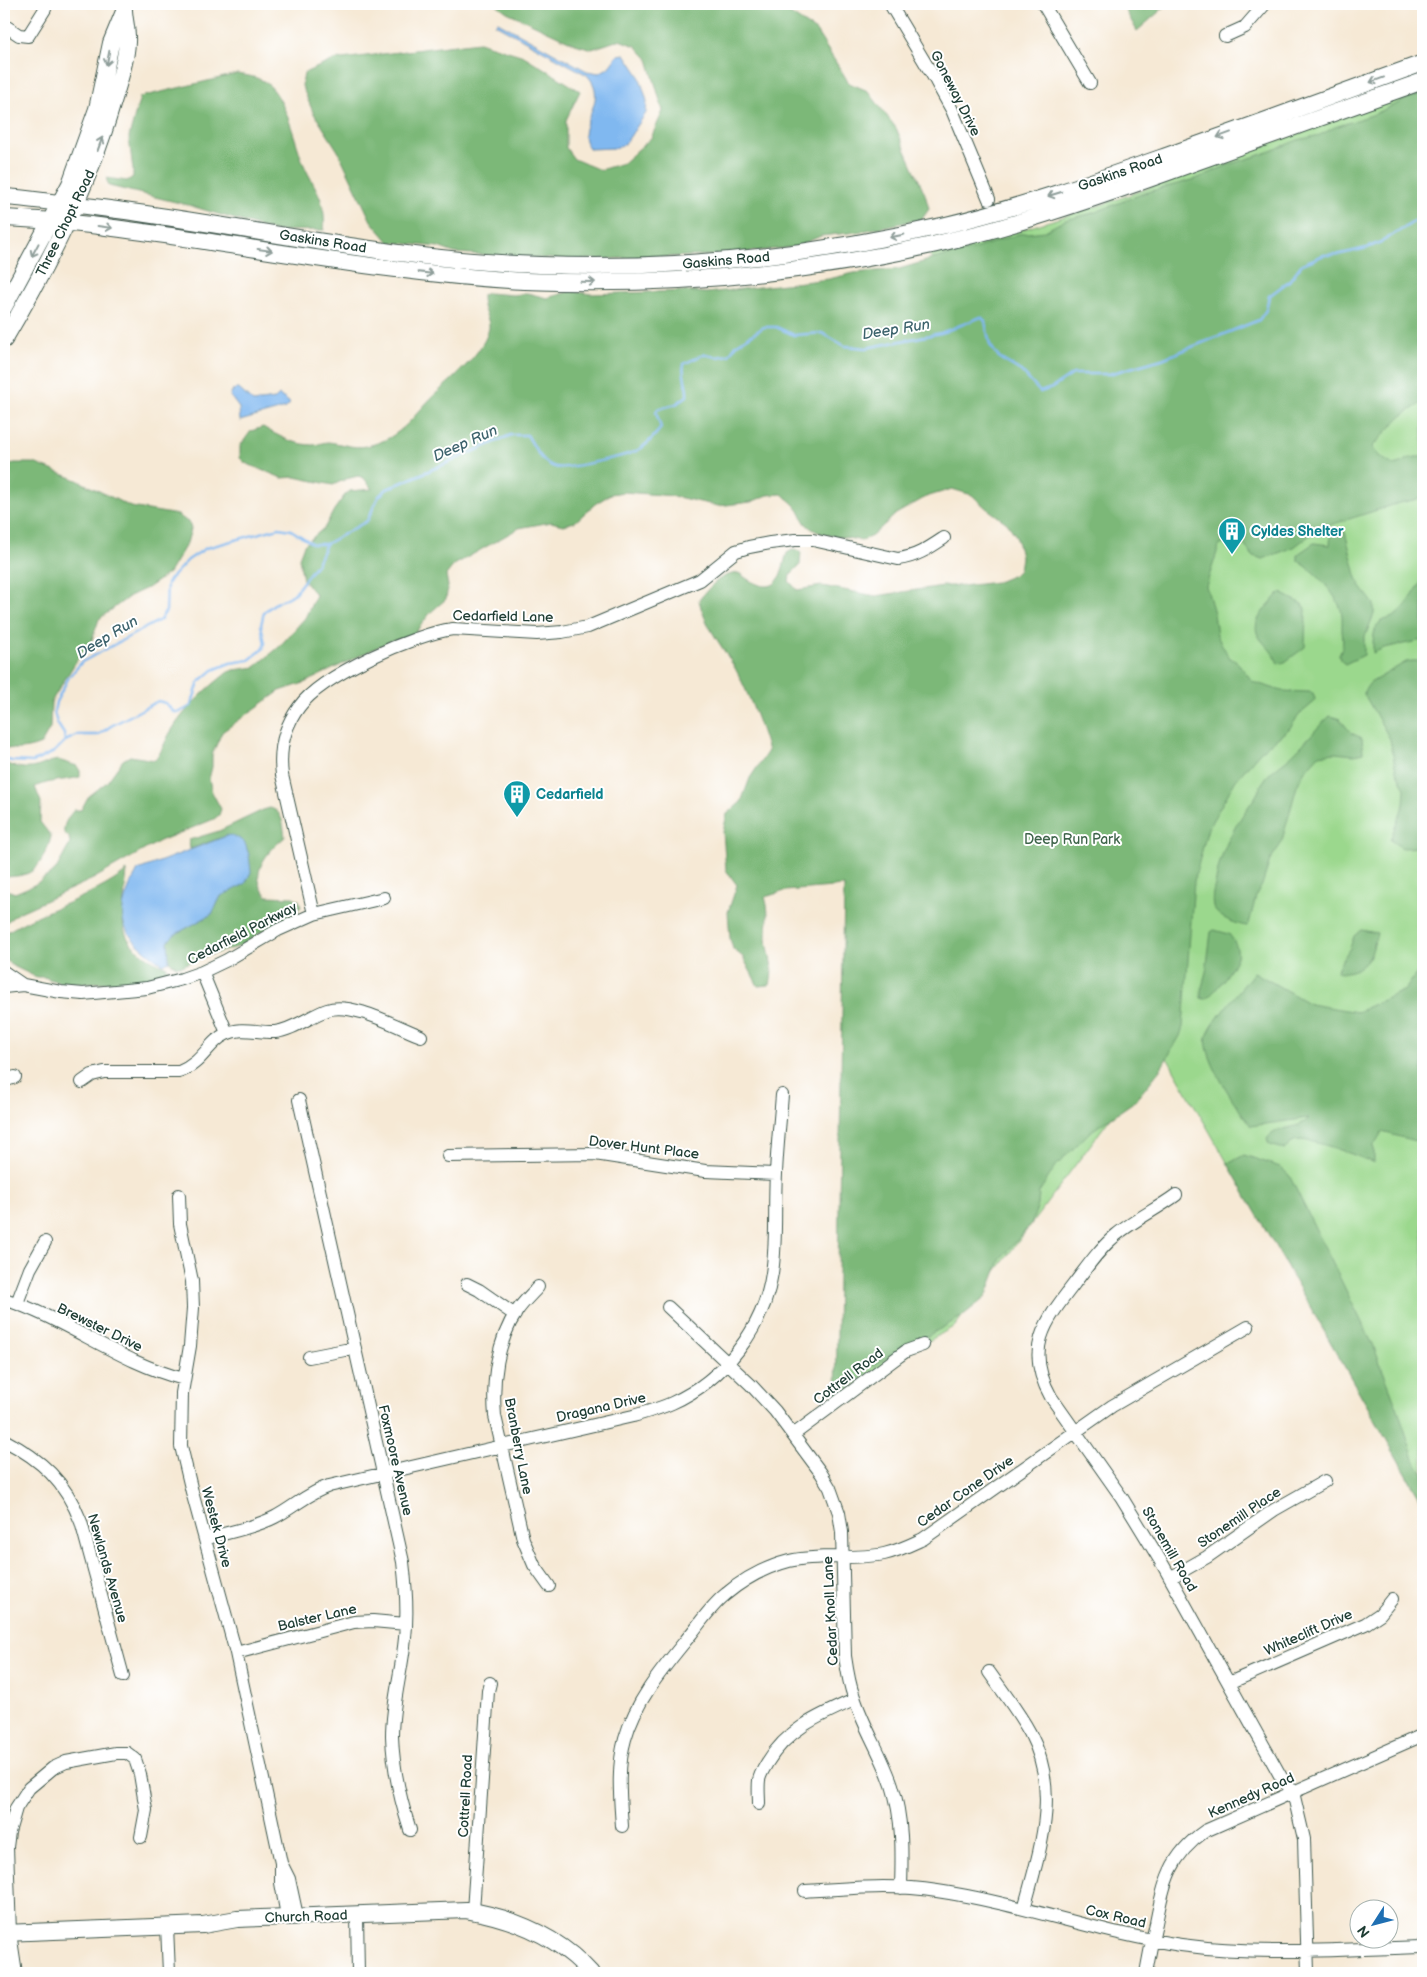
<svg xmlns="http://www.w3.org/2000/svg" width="1427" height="1977" viewBox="0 0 1427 1977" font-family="'Balsamiq Sans',sans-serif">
<rect width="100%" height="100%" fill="#fff"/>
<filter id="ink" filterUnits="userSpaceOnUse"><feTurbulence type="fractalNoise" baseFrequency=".02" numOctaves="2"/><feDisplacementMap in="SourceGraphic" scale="10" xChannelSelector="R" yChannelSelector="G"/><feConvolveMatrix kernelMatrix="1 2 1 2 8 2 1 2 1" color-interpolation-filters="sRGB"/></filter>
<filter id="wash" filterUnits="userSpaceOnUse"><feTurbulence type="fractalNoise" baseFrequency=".0096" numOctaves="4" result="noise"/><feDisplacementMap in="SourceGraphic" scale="20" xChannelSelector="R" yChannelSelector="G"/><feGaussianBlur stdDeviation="1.12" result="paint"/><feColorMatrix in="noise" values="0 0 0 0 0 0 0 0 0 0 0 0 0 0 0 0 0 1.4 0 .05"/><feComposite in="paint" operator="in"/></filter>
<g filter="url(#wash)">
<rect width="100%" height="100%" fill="#f6e9d5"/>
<path fill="#9bd88d" stroke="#5d8a60" d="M1423 88V1503L1162 1049 955 1326 863 1378 1169 618 972 313 929 254 1011 233 1104 204Z"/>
<path fill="#7cb878" stroke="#4e7a56" d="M496 4H779L783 9 816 31 849 83 868 91 896 128 925 194 929 209 922 219 858 232 821 236 795 247 723 255 572 260 454 253 438 247 389 242 371 221 338 151 313 112 302 86 304 73 334 60 479 42 524 56 580 91 566 120V148L574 159 600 170 623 163 651 138 663 111 648 59 636 46 619 40 592 49 575 44 507 12Z
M1122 4H1168L1137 31Z
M237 74C249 76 260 77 269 85 287 102 295 143 304 165 309 177 317 188 321 200 324 210 325 220 324 230L274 231 188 205 109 186 106 178 127 181 133 177V170L129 137 140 97Z
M1423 94V333L1418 340V348L1423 351V402L1400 417 1372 447 1379 456 1393 465C1408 462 1406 456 1423 457V498L1399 503 1318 529 1294 547 1263 559 1253 556 1244 545 1238 543H1225L1219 546 1206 586 1214 613 1217 636 1229 657 1238 663 1253 682 1282 691 1309 692 1313 693 1315 699 1312 704 1300 714 1289 729 1260 752 1236 780 1208 828 1194 881 1183 1027 1180 1036 1160 1070 1135 1101 1090 1132 1056 1166 1039 1192 1038 1205 1031 1224 1000 1260 986 1297 961 1317 926 1337 908 1344 871 1368 866 1372 863 1378 836 1401 844 886 785 891 765 897C770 913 767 922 767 937 768 956 775 966 770 985L758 986 743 957 733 949 730 938 728 912 737 885 726 870 723 832 727 814 741 802 750 778 768 751C760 724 749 694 735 668 723 647 704 625 699 600 712 585 718 575 739 573 748 580 768 594 778 580 783 573 784 561 787 553L792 550 801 551 800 565 790 575 789 581 797 590 822 586 876 596 943 586H963L997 582 1014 575 1019 570 1021 557 1016 536 1007 523 986 508 972 495 952 489 926 497 896 514 872 536 861 541C843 535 821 539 806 524 802 519 801 512 796 507 792 502 786 498 782 494L768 495 751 502 718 506 673 496 624 492 611 494 595 504 575 522 563 525 551 522 519 528 454 565 446 575 448 586 446 599 431 612 415 633 409 637 390 641 304 683 280 691 222 732 212 755V767L209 779 212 792 221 809 219 815 214 819 160 841 93 879 18 913 4 924V889L15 893 34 885 55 871 70 844 69 837 64 833C63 824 68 817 74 810H81L88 797 107 782 123 760 130 756 155 760C162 752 164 743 170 733 185 708 205 690 228 672L234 670 255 667 279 647 305 618 316 595 303 580 299 558 304 545 325 527 334 510 345 495 350 491 372 489 364 478 358 476 346 479 333 485 295 477 282 478 245 463 240 458V446L251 431 263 427C278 436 295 445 313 445 318 445 323 442 328 442 340 443 354 449 366 446 404 439 414 412 440 390 456 376 485 350 489 328 490 320 484 313 483 306 482 303 482 298 482 295L488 293 514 295 527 293 547 298 571 291 591 294 686 291 706 293 829 279 854 273 899 269 933 259 971 250 1018 234 1045 231 1065 220 1093 213 1144 193 1196 179 1230 164 1263 154 1298 140 1320 135 1335 127 1375 114 1411 97Z
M14 463H34L77 480 131 507 178 515 189 523 191 529 187 543 169 573 147 588 130 596 99 619 92 640 77 660 51 702 50 728 41 744C29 749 16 751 4 747V468Z
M1340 529 1345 532 1356 575 1360 586 1374 604V614L1364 639V655L1345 664 1340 660 1339 654C1344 646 1343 639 1342 631 1342 623 1343 614 1340 607 1334 592 1313 569 1298 561V554L1314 543 1330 545C1330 536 1333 533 1340 529Z
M1423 579V640L1384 648 1373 653C1373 641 1372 629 1382 620 1402 619 1413 594 1423 579Z
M1281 593 1302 604 1306 609 1305 647 1285 662 1278 664C1275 654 1268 648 1262 641 1246 624 1267 608 1278 594Z
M1412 661H1423V847L1402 848 1390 840 1404 804 1405 789 1396 771 1390 739 1364 694V691L1370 683 1406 662Z
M1330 716 1340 719 1351 733 1362 738 1363 753 1354 755 1335 753 1319 755 1304 772 1297 786 1281 844 1270 860 1262 885 1256 896 1249 924 1247 926C1238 925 1215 917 1213 906 1211 897 1214 889 1216 880 1221 847 1237 822 1256 796 1259 791 1261 784 1265 779 1272 769 1284 763 1293 754 1306 742 1316 728 1330 716Z
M58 760 77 766 80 771V777C64 781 50 780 35 787L41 802 40 822 51 836C50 843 47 849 44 855 35 875 24 876 4 877V763C13 766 22 769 31 768 41 767 48 761 58 760Z
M270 808C283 811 283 825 285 837 267 852 247 874 267 896L293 897 299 900 301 907 289 917 270 926 241 946 196 959 182 966H176L169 961 168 941 174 935 212 914 221 896 245 884C248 861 256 844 229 835L190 849 189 840 219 831 263 810Z
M127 871C122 922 112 944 167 967L170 974 149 977 136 982 60 983 44 977H36L11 965 4 957V934C43 908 90 900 127 871Z
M1214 930 1229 934C1234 941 1239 948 1237 957 1233 968 1215 994 1205 999L1201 998V991L1206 972 1211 932Z
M1361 930 1377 933C1371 958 1367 970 1340 973L1337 971 1338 967 1350 948 1354 936Z
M1423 964V1143L1382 1132 1374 1145V1163C1360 1157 1308 1136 1294 1141 1291 1143 1288 1147 1285 1149L1269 1145 1267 1139C1275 1125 1299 1131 1309 1118L1251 1126C1239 1110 1202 1058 1207 1037 1211 1022 1244 986 1254 972L1310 1004 1357 1012 1405 990Z
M1244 1155 1280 1167 1289 1175 1373 1345 1399 1412 1414 1459 1423 1473V1503L1228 1164Z"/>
<path fill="#80b8f0" stroke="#507a92" d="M498 22 587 71 599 73 608 68 618 55 625 54 639 75 647 101 646 113 625 144 615 148 590 149C569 127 613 102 587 75L495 24Z
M236 389H239L253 402 275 399 279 395 289 402 290 404 286 408 240 421 239 408 230 396 232 391Z
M229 835 238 838 245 843 249 855 251 872 245 884 221 896 212 914 174 935 168 941 169 961 163 964C120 934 111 919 138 870Z"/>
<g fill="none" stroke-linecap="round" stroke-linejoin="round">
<path stroke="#80b8f0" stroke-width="2.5" d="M65 741 64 734 57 723 54 712 56 702 69 677 82 662 160 620 166 611 167 584 170 579 188 560 206 548 279 528 291 530 313 544H326
M4 759 12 761 33 762 54 752 65 741 78 735H98L111 726 158 701 165 703 174 712H180L191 706 199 682 213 670 230 663 249 660 263 649 265 643 261 625 264 612 274 604 294 594 317 563 326 544 367 521 379 496 387 489 511 435H527C535 447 541 463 555 467 564 470 628 456 638 450 648 445 654 436 661 428L656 412 658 409 676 404 687 396C688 383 681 375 684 364L704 354 717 357 729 355 737 344 764 327H776L794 335 822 333 845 346 866 348 941 333 981 317 985 321 990 345 999 358 1021 371 1040 392 1052 388 1073 374H1109L1162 359 1259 320 1266 310 1269 296 1289 281 1302 264 1324 255 1341 254 1367 248 1383 241 1423 216"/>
</g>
</g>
<g filter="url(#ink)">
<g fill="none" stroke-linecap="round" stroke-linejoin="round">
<g stroke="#3f574c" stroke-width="14">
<path id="minor" d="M890 4 936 81 952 110 989 199
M1043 4 1090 83
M4 25 19 35 28 36 45 9V4
M1225 36 1245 27 1265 4
M314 914 282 775C279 751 284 727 299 707 322 675 414 634 453 629L537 634 562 632 588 627 700 580 736 551 749 547 770 543 795 540H813L898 559C916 557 929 548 944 538
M4 972 23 985
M202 972 227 1033
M4 987 23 985 61 992 83 994 147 988 182 979 202 972 227 960 278 930 314 914 384 898
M4 1081 15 1077
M82 1082 92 1075 104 1072H179C203 1063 208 1042 226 1034 241 1026 258 1033 275 1032 293 1030 310 1016 327 1010 351 1001 397 1027 421 1036
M299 1100 403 1562C406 1587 408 1613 405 1638 402 1671 392 1703 392 1736 393 1769 400 1799 410 1830
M448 1156 595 1154 705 1171 776 1174
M179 1195 180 1224 192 1281 193 1308 190 1346 182 1393 181 1446 192 1492 236 1653 281 1863V1883L287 1916
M1176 1195C1157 1209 1134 1220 1116 1235 1099 1249 1087 1267 1074 1284 1044 1323 1024 1349 1051 1397L1122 1498 1163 1565 1281 1777 1293 1792 1304 1839 1308 1973
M467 1284 479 1290 515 1315
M538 1287C531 1295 523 1302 517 1311 497 1341 492 1381 495 1416L523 1539 534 1565 549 1586
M4 1299C67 1319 120 1363 184 1379
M17 1303 30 1269 45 1242
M668 1307 751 1385 775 1411 821 1473 830 1488 839 1513 842 1532 845 1656C847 1670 849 1684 854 1697 864 1728 882 1755 892 1785 903 1819 902 1853 901 1888
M309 1357 355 1348
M793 1435 895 1359 906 1351 923 1345
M4 1440C42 1460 65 1481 81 1522L123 1676
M205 1539C228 1532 254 1528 275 1517 294 1507 308 1493 329 1486L633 1416C646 1412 659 1409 672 1403 723 1380 764 1329 772 1273 777 1240 774 1207 776 1174 777 1148 780 1121 782 1095
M1170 1578 1207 1557 1274 1510 1325 1481
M236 1653 354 1622 373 1621 406 1624
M989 1672C1003 1692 1018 1711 1030 1733 1061 1792 1040 1849 1024 1909
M1229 1683 1365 1624 1380 1614 1392 1599
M759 1804C759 1796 758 1788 759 1780 760 1774 764 1768 767 1763 787 1729 820 1715 854 1700
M622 1826C620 1797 617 1767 625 1739 636 1699 665 1666 691 1634 702 1620 712 1605 726 1594 744 1579 766 1567 789 1561 820 1554 853 1560 884 1554 898 1551 910 1545 923 1539L1112 1406 1248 1327
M282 1865 289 1879 297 1916
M805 1891C848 1888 894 1884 937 1891 1020 1903 1098 1933 1181 1945 1261 1956 1343 1949 1423 1947
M473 1911 488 1691 490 1683
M357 1914 358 1973
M167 1926 169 1973
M16 1973 10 1933 7 1847 9 1832 16 1808 29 1788 53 1768 66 1762 116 1753H127L135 1759 140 1774 146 1810 141 1837
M1146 1973C1149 1957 1152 1940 1156 1923 1164 1883 1169 1856 1205 1831L1423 1735"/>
</g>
<g stroke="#3f574c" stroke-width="18">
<path id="major" d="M4 197C26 198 47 202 69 204 226 221 381 260 540 265 676 270 813 256 946 225 1022 207 1095 181 1169 155 1254 125 1338 94 1423 63
M4 218C60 220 115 228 171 236 288 253 406 275 525 281 679 287 833 272 981 233 1054 213 1125 188 1196 162 1272 135 1348 108 1423 81
M4 307 70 184 97 109 111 43 123 14
M4 340C48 265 88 188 112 105 118 85 126 62 127 42 128 29 123 17 124 4
M4 1933 203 1925 237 1919 466 1910C514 1918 558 1936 591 1973"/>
</g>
<use href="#minor" stroke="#fff" stroke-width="12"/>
<use href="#major" stroke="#fff" stroke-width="16"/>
</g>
<defs><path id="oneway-shaft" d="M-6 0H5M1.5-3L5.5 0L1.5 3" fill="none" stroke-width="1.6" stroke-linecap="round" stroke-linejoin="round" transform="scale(1.25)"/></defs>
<g stroke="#8f9e9a">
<use href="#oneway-shaft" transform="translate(108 58) rotate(101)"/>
<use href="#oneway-shaft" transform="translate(1377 80) rotate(160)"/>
<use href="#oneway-shaft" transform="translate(1224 135) rotate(160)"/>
<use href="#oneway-shaft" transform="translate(100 144) rotate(-70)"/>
<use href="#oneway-shaft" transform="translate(1055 194) rotate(163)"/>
<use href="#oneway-shaft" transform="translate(105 227) rotate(8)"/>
<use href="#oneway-shaft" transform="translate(897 236) rotate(168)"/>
<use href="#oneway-shaft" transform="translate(35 250) rotate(118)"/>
<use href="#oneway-shaft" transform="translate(265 250) rotate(8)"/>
<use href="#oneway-shaft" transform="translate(426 273) rotate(6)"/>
<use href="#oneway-shaft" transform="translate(588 282) rotate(1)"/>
</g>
</g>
<defs>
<g id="building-pin" transform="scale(1.4375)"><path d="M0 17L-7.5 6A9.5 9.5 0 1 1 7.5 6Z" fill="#0f9aa8" stroke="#fff"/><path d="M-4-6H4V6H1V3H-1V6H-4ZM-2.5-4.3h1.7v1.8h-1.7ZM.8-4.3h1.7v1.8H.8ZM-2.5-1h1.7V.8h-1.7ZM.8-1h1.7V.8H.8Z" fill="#fff"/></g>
</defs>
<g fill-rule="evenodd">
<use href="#building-pin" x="1232" y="531"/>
<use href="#building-pin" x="517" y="794"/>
</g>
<g text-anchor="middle" stroke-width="4" stroke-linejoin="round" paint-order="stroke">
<g font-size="14" fill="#1f3d34" stroke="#fff">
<text transform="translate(956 93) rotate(63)" y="5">Goneway Drive</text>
<text transform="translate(1120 172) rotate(-19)" y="5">Gaskins Road</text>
<text transform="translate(65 223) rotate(-64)" y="5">Three Chopt Road</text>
<text transform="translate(323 241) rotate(9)" y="5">Gaskins Road</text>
<text transform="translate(726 260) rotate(-5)" y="5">Gaskins Road</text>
<text transform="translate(503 616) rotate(1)" y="5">Cedarfield Lane</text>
<text transform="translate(242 933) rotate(-27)" y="5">Cedarfield Parkway</text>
<text transform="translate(644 1147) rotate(7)" y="5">Dover Hunt Place</text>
<text transform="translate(100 1327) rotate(26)" y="5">Brewster Drive</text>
<text transform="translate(848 1376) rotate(-37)" y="5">Cottrell Road</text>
<text transform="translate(601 1407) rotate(-13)" y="5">Dragana Drive</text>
<text transform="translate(519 1446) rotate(79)" y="5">Branberry Lane</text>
<text transform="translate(396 1460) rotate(77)" y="5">Foxmoore Avenue</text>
<text transform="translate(965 1491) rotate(-35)" y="5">Cedar Cone Drive</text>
<text transform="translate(1239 1517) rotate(-34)" y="5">Stonemill Place</text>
<text transform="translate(217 1527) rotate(75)" y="5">Westek Drive</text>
<text transform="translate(1170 1549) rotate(60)" y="5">Stonemill Road</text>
<text transform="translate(108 1568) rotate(74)" y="5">Newlands Avenue</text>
<text transform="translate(830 1611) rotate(-93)" y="5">Cedar Knoll Lane</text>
<text transform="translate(317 1617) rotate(-13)" y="5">Balster Lane</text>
<text transform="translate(1308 1632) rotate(-24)" y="5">Whiteclift Drive</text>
<text transform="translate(1251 1795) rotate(-24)" y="5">Kennedy Road</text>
<text transform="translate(465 1796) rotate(-87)" y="5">Cottrell Road</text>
<text transform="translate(306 1916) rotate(-2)" y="5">Church Road</text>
<text transform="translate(1116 1916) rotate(13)" y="5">Cox Road</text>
</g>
<g font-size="14" font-weight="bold" fill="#0d838f" stroke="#fff" text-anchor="start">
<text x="1251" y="536">Cyldes Shelter</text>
<text x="536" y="799">Cedarfield</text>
</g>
<g font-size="14" fill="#3e644a" stroke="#fff">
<text x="1072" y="844">Deep Run Park</text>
</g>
<g font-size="15" font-style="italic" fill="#3c626c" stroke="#fff">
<text transform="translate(896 329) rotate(-9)" y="5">Deep Run</text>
<text transform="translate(465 443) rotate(-24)" y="5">Deep Run</text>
<text transform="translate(107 637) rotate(-31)" y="5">Deep Run</text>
</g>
</g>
<rect width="1427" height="1977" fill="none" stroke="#fff" stroke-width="20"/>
<g transform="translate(1374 1924) rotate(234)"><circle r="24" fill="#ffffff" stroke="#a5b1ae"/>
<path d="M0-4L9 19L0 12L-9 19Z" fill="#1f6fb2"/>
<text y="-8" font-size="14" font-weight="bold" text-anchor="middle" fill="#1f3d34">N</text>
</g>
</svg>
